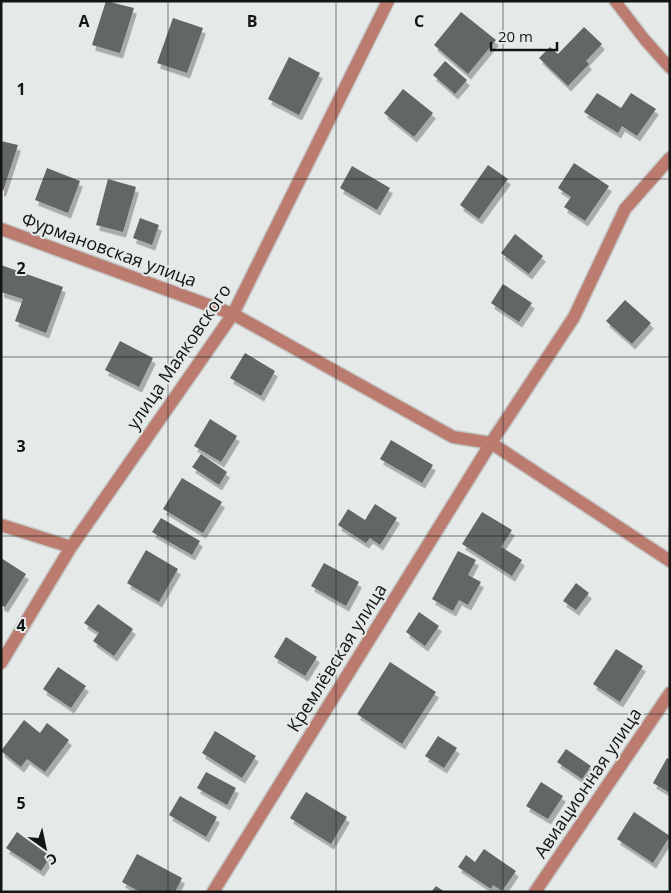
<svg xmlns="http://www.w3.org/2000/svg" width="671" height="893" viewBox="0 0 671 893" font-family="'Open Sans',sans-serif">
<defs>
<filter id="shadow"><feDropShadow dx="3" dy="5.5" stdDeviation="0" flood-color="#0004"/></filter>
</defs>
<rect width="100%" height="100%" fill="#e5e9e8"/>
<path fill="#626665" filter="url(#shadow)" d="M106 1 134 8 120 53 92 45Z
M461 12 496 40 468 74 434 45Z
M173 18 203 28 187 73 157 63Z
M584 27 602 44 586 61 589 64 568 86 539 58 550 47 558 54Z
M289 57 320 73 299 115 268 99Z
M445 61 467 80 455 94 433 75Z
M403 89 433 113 414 137 384 113Z
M597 93 621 108 631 93 656 109 637 136 622 126 618 133 584 112Z
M1 141 18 145 3 191H1Z
M574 163 609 186 585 221 564 207 571 197 558 188Z
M488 165 508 179 479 219 460 205Z
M352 166 390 188 377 210 340 188Z
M47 168 80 181 68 213 35 200Z
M108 179 136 187 123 232 96 225Z
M140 218 159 225 152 245 133 238Z
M515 234 543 256 529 274 501 253Z
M1 265 63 287 46 333 15 321 23 299 1 292Z
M503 284 532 303 519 322 491 303Z
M625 300 651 323 632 344 606 321Z
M120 341 153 358 139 387 105 370Z
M245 353 275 371 261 396 230 378Z
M210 419 237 436 221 462 194 446Z
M391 440 433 465 422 483 380 459Z
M201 454 227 472 219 485 192 467Z
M182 478 222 502 203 533 163 509Z
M375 504 397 518 380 545 370 538 366 543 338 525 348 509 365 520Z
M482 512 512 530 501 547 522 560 512 576 462 544Z
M161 518 200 541 192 555 152 532Z
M146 550 178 569 159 602 127 583Z
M458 551 476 560 468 575 481 582 468 605 459 600 453 611 432 599Z
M1 558 26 574 5 607 1 605Z
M324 563 359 582 346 606 311 586Z
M576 583 589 593 576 610 563 601Z
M98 604 133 629 114 656 93 641 99 633 84 623Z
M419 612 439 626 425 646 406 632Z
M286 637 317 657 305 676 274 657Z
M616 649 643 666 620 702 593 684Z
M390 662 436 692 402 744 357 714Z
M58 667 86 686 71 708 43 689Z
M24 720 40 733 47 723 69 740 45 772 27 759 21 767 1 751Z
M215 731 256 756 242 778 202 753Z
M438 736 457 748 444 768 425 756Z
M566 749 591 766 582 779 557 762Z
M667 758 670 760V793L653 783Z
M206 772 236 788 227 805 197 788Z
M541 782 563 796 548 819 526 806Z
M306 792 347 817 331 844 290 818Z
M180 796 217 817 206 837 169 815Z
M634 812 670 836 653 863 617 839Z
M17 832 51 856 41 871 6 848Z
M484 849 516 871 502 891 493 885 491 889 458 867 466 855 475 862Z
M137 854 182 878 175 892H140L122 882Z
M436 886 445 892H431Z"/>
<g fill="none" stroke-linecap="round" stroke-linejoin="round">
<g stroke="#c4c7c6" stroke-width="14">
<path id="service" d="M615 1 645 40 670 68"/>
</g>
<g stroke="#c4c7c6" stroke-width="15">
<path id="minor" d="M1 229 233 314 453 437 491 443 670 561
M1 525 71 547
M1 663 71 547 233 314 388 1
M213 892 491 443 574 317 625 209 670 158
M535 892 670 693"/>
</g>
<use href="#service" stroke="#bb7b6f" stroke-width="11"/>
<use href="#minor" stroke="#bb7b6f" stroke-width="12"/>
</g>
<path fill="none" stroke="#141615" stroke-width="1" stroke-opacity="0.55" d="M168 1V892M336 1V892M503 1V892M1 179H670M1 357H670M1 536H670M1 714H670"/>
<g text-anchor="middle" stroke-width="4" stroke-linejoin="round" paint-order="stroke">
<g font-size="18" fill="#141615" stroke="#e5e9e8">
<text transform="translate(109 250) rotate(20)" y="6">Фурмановская улица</text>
<text transform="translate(179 357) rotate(-56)" y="6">улица Маяковского</text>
<text transform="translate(337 658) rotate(-58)" y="6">Кремлёвская улица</text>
<text transform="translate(588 783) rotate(-56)" y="6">Авиационная улица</text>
</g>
</g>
<g font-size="16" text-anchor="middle" font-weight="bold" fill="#141615" stroke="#e5e9e8" stroke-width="4" stroke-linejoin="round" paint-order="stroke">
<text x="84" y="27">A</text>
<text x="252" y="27">B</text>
<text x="419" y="27">C</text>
<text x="21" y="95">1</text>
<text x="21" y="274">2</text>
<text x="21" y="452">3</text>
<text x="21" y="631">4</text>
<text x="21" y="809">5</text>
</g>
<rect width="671" height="893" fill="none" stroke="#141615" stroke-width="5"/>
<g transform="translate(45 848) rotate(147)" stroke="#e5e9e8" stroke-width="4" paint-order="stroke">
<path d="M0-4L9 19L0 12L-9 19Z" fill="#141615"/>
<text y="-8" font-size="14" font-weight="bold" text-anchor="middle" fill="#141615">С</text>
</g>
<path d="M491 42v8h66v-8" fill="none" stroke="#141615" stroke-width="2.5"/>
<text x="498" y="42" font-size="15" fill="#141615" stroke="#e5e9e8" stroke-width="4" paint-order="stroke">20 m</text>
</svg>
